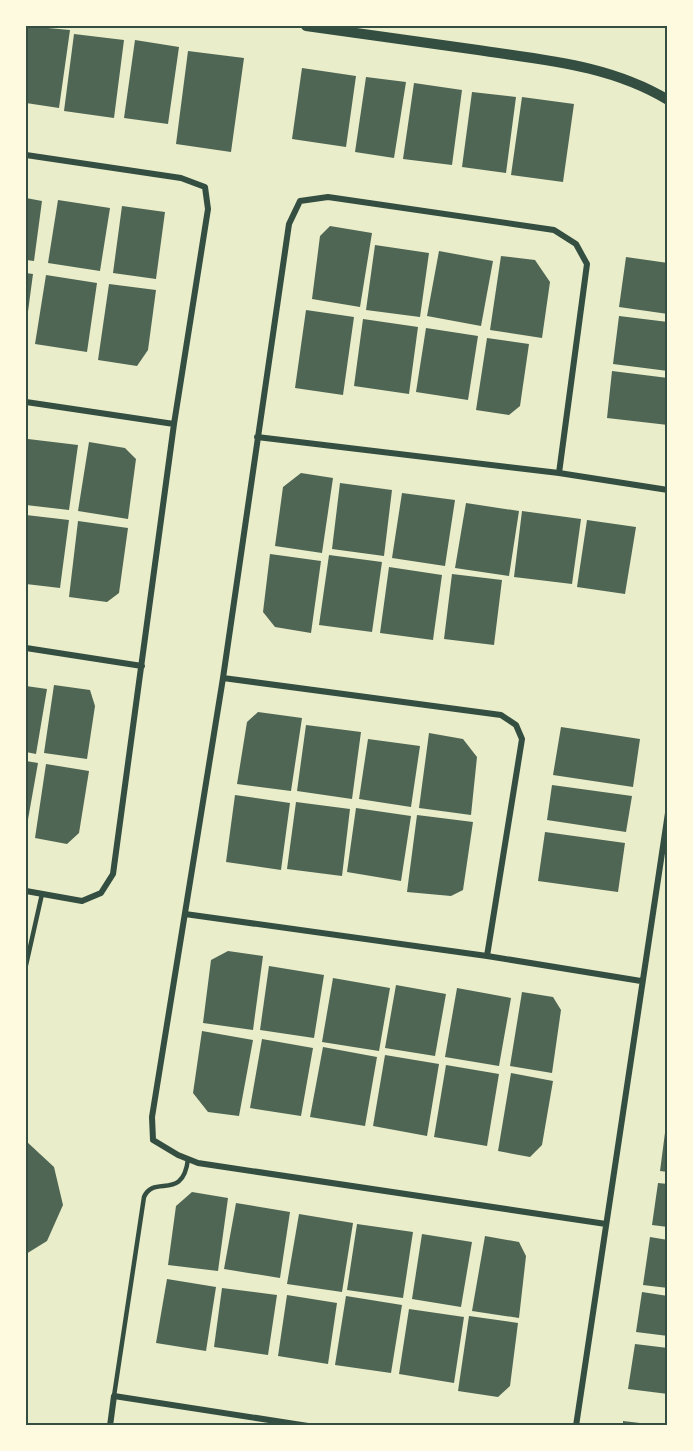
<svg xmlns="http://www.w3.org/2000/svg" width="693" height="1451" viewBox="0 0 693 1451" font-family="'Alegreya Sans',sans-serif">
<rect width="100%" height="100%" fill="#e9edc9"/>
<path fill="#4f6655" d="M26 26 70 30 59 108 26 103Z
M74 34 124 40 114 118 64 111Z
M135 40 179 47 168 124 124 118Z
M188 51 244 58 231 152 176 144Z
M302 68 356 76 346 147 292 139Z
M366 77 406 82 394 158 355 152Z
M414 83 462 90 452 165 403 159Z
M472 92 516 97 506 173 462 167Z
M522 97 574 104 563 182 511 175Z
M26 198 42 201 34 261 26 260Z
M58 200 110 208 100 271 48 263Z
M122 206 165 212 156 279 113 273Z
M330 226 372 233 360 307 312 299 320 236Z
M375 245 429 253 420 317 366 310Z
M439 251 493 261 481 326 427 316Z
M501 256 535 260 550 282 542 338 490 330Z
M626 257 668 263V314L619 307Z
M26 273 33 274 27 319H26Z
M46 275 97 283 87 352 35 344Z
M109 284 156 290 148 350 137 366 98 360Z
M306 310 354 317 343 395 295 388Z
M619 316 668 322V371L613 364Z
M363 319 418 327 409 394 354 386Z
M426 328 478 336 468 400 416 392Z
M487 338 529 344 520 406 509 415 476 410Z
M612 371 668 378V425L607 418Z
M28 439 78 445 69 510 26 505V458Z
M89 442 125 448 136 459 128 519 78 511Z
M301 473 333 478 322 553 275 546 283 487Z
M340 483 392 490 384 556 332 549Z
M402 493 455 500 445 566 392 558Z
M466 503 519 511 509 576 455 568Z
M522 511 581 519 572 584 514 577Z
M26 515 69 520 60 588 26 584Z
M587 520 636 527 625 594 577 587Z
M78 521 128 528 119 593 107 602 69 597Z
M270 554 321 561 311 633 275 627 263 612Z
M329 555 382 562 372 632 319 625Z
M389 567 442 575 433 640 380 633Z
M452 574 502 580 494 645 444 639Z
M54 685 90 690 95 706 87 759 44 753Z
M26 686 47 689 36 754 26 752Z
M258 712 302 718 291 791 237 784 247 722Z
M306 725 361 732 352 799 297 791Z
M561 727 640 739 633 787 553 775Z
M429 733 463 739 477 757 471 815 419 808Z
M368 739 420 746 411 807 359 799Z
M26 761 38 763 27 825 26 824Z
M46 764 89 771 79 833 67 844 35 838Z
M552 785 632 796 626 832 547 820Z
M235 795 290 803 281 870 226 862Z
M296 802 350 809 342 876 287 869Z
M356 808 411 816 401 881 347 872Z
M417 815 473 822 463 890 451 896 407 892Z
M545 832 625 843 618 892 538 881Z
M228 951 263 956 253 1030 203 1023 211 960Z
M269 966 324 975 314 1038 260 1030Z
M333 978 390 988 379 1051 322 1042Z
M396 985 446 994 435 1056 385 1048Z
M457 988 511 998 499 1066 445 1057Z
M522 992 553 997 561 1010 552 1073 510 1066Z
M202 1031 253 1040 239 1116 208 1112 193 1093Z
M262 1039 313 1048 301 1116 250 1108Z
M323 1047 377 1057 365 1126 310 1117Z
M385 1055 439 1064 427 1136 373 1126Z
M446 1065 499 1074 487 1146 434 1137Z
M511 1073 553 1081 542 1145 530 1157 498 1151Z
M666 1125H668V1172L660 1171Z
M26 1141 54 1167 63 1205 47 1241 26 1254Z
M658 1183 668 1184V1227L652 1225Z
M192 1192 228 1198 218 1271 168 1265 176 1206Z
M236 1203 290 1212 280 1278 224 1269Z
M299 1214 353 1223 342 1292 287 1284Z
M357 1224 413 1232 403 1298 347 1290Z
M422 1234 472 1242 461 1307 412 1299Z
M485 1236 519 1242 526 1256 519 1318 472 1311Z
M650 1237 668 1240V1288L643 1285Z
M167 1279 216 1287 206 1351 156 1343Z
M222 1288 277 1295 268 1355 214 1347Z
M642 1292 668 1296V1336L636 1332Z
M287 1295 337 1303 328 1364 278 1356Z
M346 1296 402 1305 391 1373 335 1365Z
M409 1309 464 1317 454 1383 399 1374Z
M469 1316 518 1323 510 1386 498 1397 458 1391Z
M635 1344 668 1348V1394L628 1389Z
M623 1421 648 1424V1426H623Z"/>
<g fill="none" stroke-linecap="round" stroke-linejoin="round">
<path stroke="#344e41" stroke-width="4.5" d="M26 965 42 894
M114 1396 144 1197C154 1174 183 1202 188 1159"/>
<path stroke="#344e41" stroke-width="6" d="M26 155 181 178 205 187 208 209 174 424 113 874 101 893 82 901 26 891
M26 402 174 424
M257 437 559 473 668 490
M559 473 587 264 576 244 554 230 328 197 300 201 289 224 223 678 152 1117 153 1140 178 1155 198 1163 606 1224
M26 648 142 666
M223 678 501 715 516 725 522 739 487 956
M185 914 487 956 641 981
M110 1426 114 1396 308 1426
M576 1426 668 813"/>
<path stroke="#344e41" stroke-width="10" d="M306 26C363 34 421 42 478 50 544 60 610 65 668 100"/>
</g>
<rect width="693" height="1451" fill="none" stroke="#fefae0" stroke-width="54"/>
<rect x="27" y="27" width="639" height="1397" fill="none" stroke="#344e41" stroke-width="2"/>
</svg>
